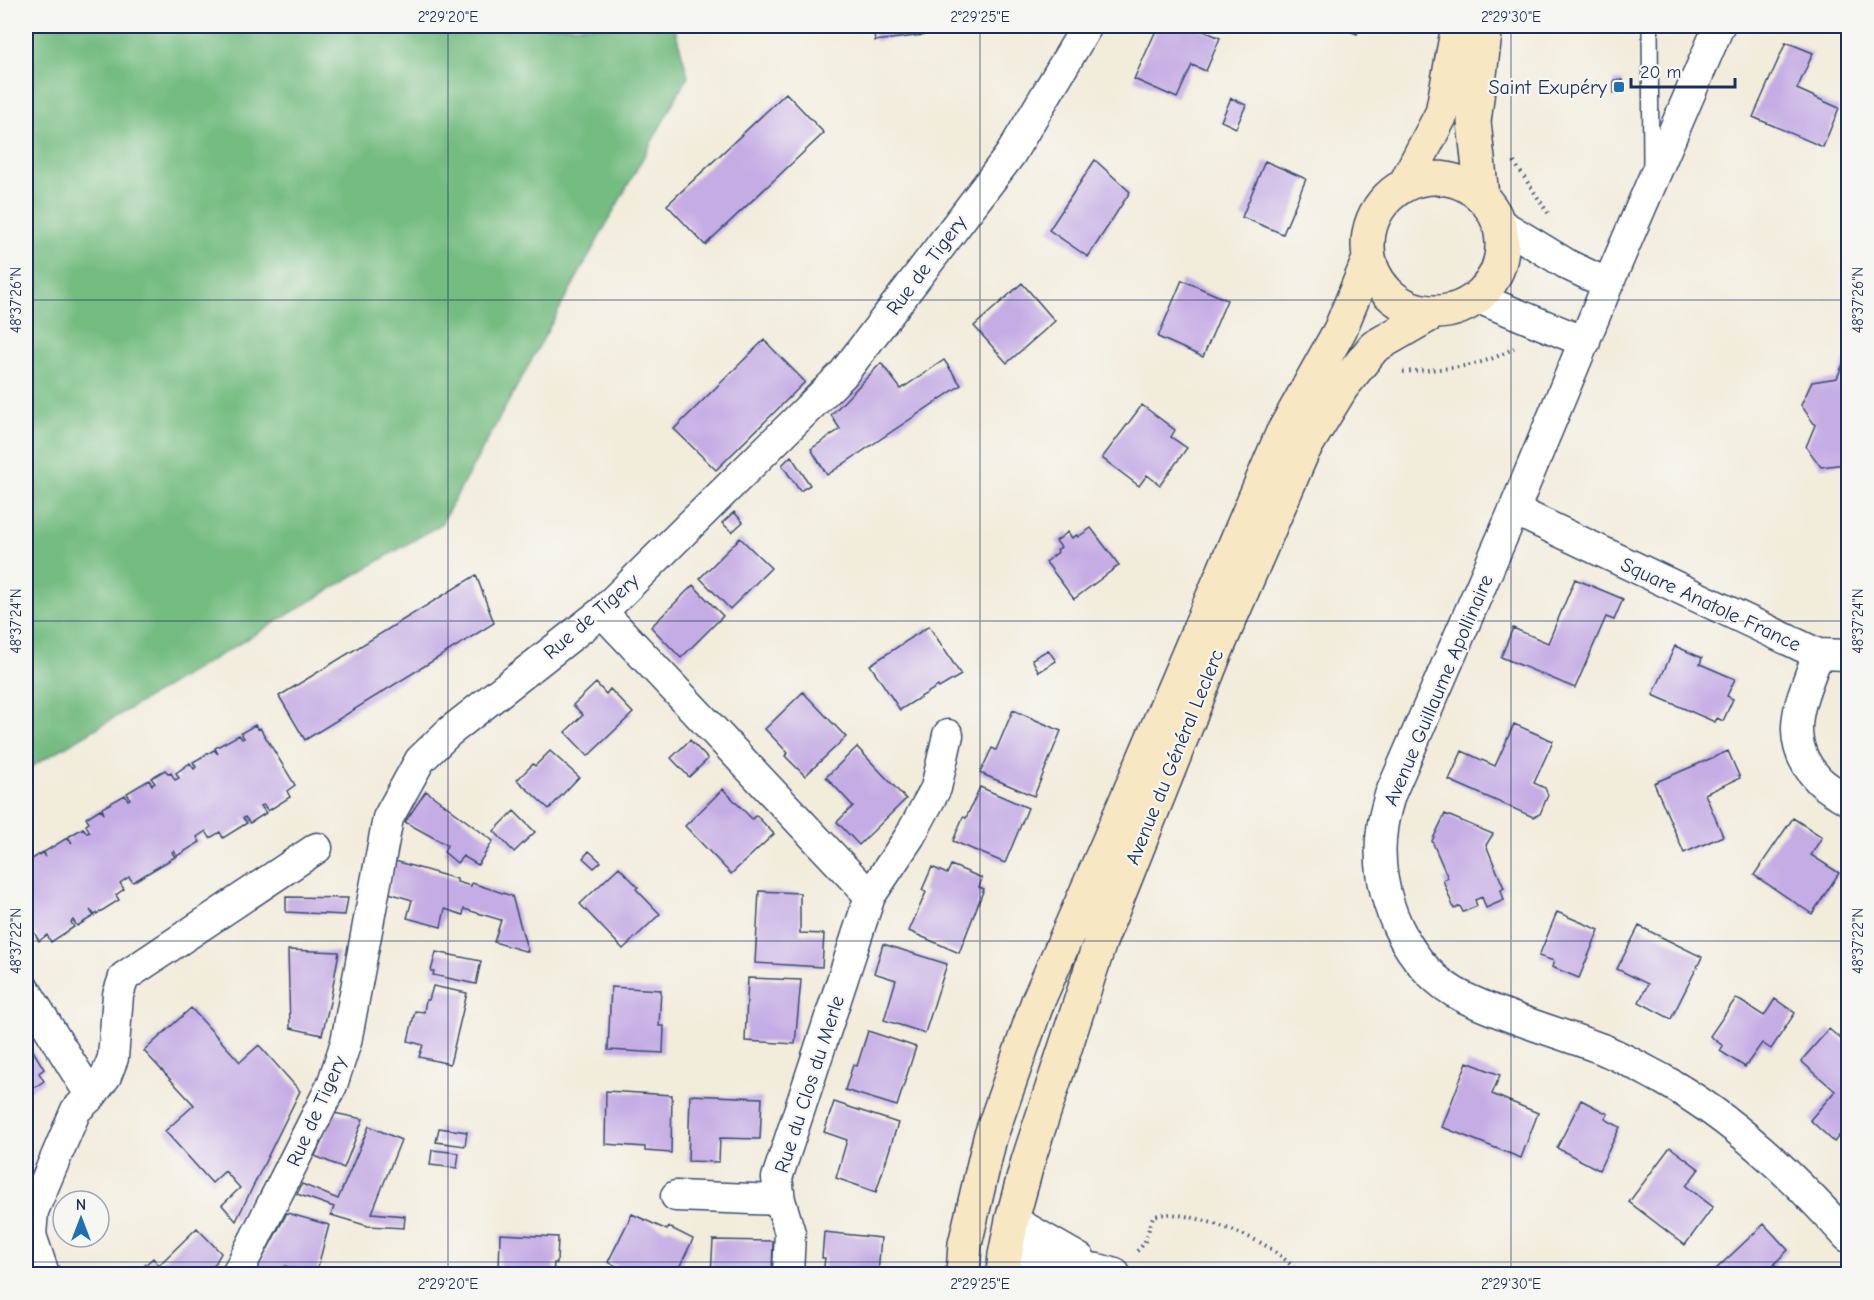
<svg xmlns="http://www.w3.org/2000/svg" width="1874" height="1300" viewBox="0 0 1874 1300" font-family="'Comic Neue',sans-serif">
<rect width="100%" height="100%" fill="#f6f6f2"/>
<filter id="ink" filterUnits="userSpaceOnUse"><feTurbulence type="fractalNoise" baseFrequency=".0167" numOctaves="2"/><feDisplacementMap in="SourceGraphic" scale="12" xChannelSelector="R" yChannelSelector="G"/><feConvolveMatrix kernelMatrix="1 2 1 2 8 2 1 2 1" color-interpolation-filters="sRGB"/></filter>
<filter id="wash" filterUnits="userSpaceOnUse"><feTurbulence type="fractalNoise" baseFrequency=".008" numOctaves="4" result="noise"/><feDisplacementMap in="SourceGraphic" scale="24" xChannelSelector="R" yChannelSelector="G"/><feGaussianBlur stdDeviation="1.35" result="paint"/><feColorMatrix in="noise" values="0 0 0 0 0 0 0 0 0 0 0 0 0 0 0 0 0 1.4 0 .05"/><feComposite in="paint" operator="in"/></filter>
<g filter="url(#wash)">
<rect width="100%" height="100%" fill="#f2ecdb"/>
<path fill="#75bc81" stroke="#487670" stroke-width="1.5" d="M26 26H674L688 76 441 524 26 770Z"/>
<g id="blocks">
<path fill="#c4ace4" d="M873 26H922L923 35 875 41Z
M1158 26H1193L1220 38 1206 71 1192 65 1177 98 1134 79Z
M1337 26H1361L1357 34Z
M1786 42 1813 53 1797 89 1839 108 1823 147 1753 117Z
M1614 80H1623V93H1614Z
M786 93 824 133 705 245 667 205Z
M1231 98 1246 105 1236 128 1221 121Z
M1095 160 1130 192 1088 257 1049 230Z
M1265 161 1306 179 1283 234 1242 217Z
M1182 280 1227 300 1203 357 1158 337Z
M1022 283 1055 321 1007 363 974 326Z
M764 340 805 382 716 470 674 429Z
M1846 357H1848V407L1841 423 1848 433V456L1845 464 1821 467 1806 447 1815 425 1801 405 1812 382 1837 378Z
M944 360 961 385 827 475 811 449 840 429 831 415 881 363 901 389Z
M1142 405 1175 430 1171 437 1187 448 1160 485 1147 475 1139 486 1102 458Z
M791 456 810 485 800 491 782 465Z
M734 512 743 522 732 532 722 523Z
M1091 528 1119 565 1074 599 1046 562 1058 552 1057 550 1061 547 1056 541 1068 532 1072 538 1077 535 1078 537Z
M740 538 771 568 730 609 700 578Z
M476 575 494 623 305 740 279 696Z
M1575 579 1623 599 1614 620 1606 617 1575 688 1501 657 1513 628 1548 643Z
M693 585 723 616 681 658 651 627Z
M929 626 961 675 939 688 938 686 900 710 870 665Z
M1675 646 1702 658 1700 664 1735 679 1727 696 1733 699 1723 721 1717 718 1715 722 1653 695Z
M1048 650 1056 661 1039 672 1032 659Z
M596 683 606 694 610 689 633 713 588 756 565 732 583 715 573 705Z
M803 692 846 737 805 776 785 756 788 753 765 729Z
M1013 710 1061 731 1034 796 980 773 992 748 996 750Z
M1514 724 1553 741 1534 783 1545 788 1548 795 1540 814 1533 817 1449 780 1462 751 1495 766Z
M255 725 258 729 260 728 295 785 287 791 290 797 268 811 264 805 261 806 266 813 250 823 245 817 243 818 247 823 223 838 220 832 210 838 206 831 197 837 200 842 177 856 174 851 172 852 175 857 158 867 133 882 129 877 120 883 124 889 116 895 119 900 95 915 90 910 94 916 77 926 73 920 71 922 74 927 51 942 47 935 39 941 26 918V863L43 852 46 858 44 852 67 838 72 843 68 837 83 828 87 833 90 832 86 825 89 823 86 818 100 809 104 814 102 808 125 795 128 800 130 799 127 793 149 780 152 785 155 783 151 778 165 770 169 774 171 773 175 780 179 778 176 773 190 763 194 769 196 767 193 762 214 750 218 754 215 748 239 735 242 739 244 738 241 733Z
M690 740 708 759 689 777 671 758Z
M857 747 906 799 859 845 837 822 853 806 826 777Z
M550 751 579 777 549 809 517 780 533 764 535 766Z
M1728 751 1740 778 1705 794 1723 836 1684 853 1654 783Z
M980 787 1028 808 1005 863 953 841 963 817 966 818Z
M723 789 752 819 756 815 774 834 731 874 685 826Z
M426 791 493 841 478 865 463 856 457 863 444 852 447 845 405 822Z
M514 811 535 832 514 852 494 831Z
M1445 814 1493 834 1486 845 1504 888 1501 890 1504 900 1486 908 1482 897 1475 900 1477 906 1463 912 1460 906 1454 909 1443 880 1448 878 1432 841Z
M1793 818 1822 837 1811 855 1839 873 1812 914 1754 875Z
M589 851 601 862 594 868 583 858Z
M395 861 457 879V882L471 886 472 883 512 896 528 952 494 942 501 920 464 909 463 915 445 909 441 927 407 918 412 900 389 893Z
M951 865 982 878 979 887 984 889 959 953 909 931 926 892 922 890 932 867 947 874Z
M619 867 638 887 636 889 660 914 623 949 580 904Z
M759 891 800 893V933L824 934 822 967 755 963Z
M286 897 348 898 345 915 286 912Z
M1557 912 1599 930 1579 978 1552 967 1554 961 1539 956Z
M1639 926 1702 957 1671 1019 1639 1002 1648 984 1617 969Z
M883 944 947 964 925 1033 884 1020 896 980 874 973Z
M288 950 339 952 330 1002 322 1035 290 1028Z
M436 952 481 961 476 984 433 975 434 971H431Z
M748 978 801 980 795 1044 745 1041Z
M433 986 467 993 450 1064 419 1057 423 1045 408 1041 415 1011 424 1012 426 1000H429Z
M611 987 661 990 659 1026H664L663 1053 608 1050Z
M1736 998 1764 1016 1775 999 1795 1013 1771 1049 1762 1043 1745 1067 1720 1051 1723 1046 1710 1036Z
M191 1008 240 1062 259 1045 300 1091 236 1221 222 1205 240 1188 225 1171 212 1183 165 1131 194 1105 144 1051Z
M1829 1029 1848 1045V1125L1834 1142 1810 1120 1835 1091 1801 1061Z
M868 1031 916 1047 897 1106 845 1090 853 1065 857 1066Z
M26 1039 44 1069 39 1073 44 1081 26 1093Z
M1467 1062 1500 1075 1492 1094 1538 1113 1521 1158 1442 1127Z
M606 1091 672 1095 671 1153 645 1151V1147L605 1144Z
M690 1095 762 1098 760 1139 720 1138 719 1162 688 1161Z
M1581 1100 1608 1114 1605 1119 1620 1127 1599 1170 1557 1148Z
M834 1102 898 1123 876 1192 836 1178 847 1140 824 1132Z
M334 1113 363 1119 344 1168 315 1156Z
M369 1126 401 1140 372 1213 405 1216 404 1228 368 1226 331 1215 334 1207 297 1194 302 1184 338 1199Z
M439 1128 467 1132 465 1146 436 1142Z
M1670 1147 1699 1169 1686 1186 1713 1207 1685 1245 1629 1202Z
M432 1150 459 1153 457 1168 430 1165Z
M287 1213 329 1225 316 1274 285 1266 280 1274H254Z
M632 1214 667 1230 669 1227 693 1239 676 1274H632L608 1262Z
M1764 1224 1788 1250 1774 1264 1783 1274H1717L1714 1271Z
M197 1228 221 1253 209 1274H135L153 1258 159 1265Z
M824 1232 881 1238 878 1274H823L825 1258H822Z
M500 1234 558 1237 557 1263H554L553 1274H499Z
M713 1240 773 1241 772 1274H711Z"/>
</g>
</g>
<g filter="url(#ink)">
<use href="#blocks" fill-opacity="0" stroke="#3b4b71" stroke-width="1.5"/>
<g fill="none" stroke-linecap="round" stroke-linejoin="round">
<g stroke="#3b4b71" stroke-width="18">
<path id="lane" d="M1650 26 1651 166"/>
</g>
<g stroke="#3b4b71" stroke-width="33">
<path id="street" d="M1719 26 1608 284 1514 510 1390 795C1387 806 1383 818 1382 830 1373 893 1406 970 1465 998 1509 1019 1557 1032 1602 1049 1622 1057 1643 1069 1662 1079 1734 1119 1794 1177 1848 1237
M1499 223 1570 266 1608 284
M1478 298 1585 342
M1514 510 1818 654C1802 698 1780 739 1818 779 1826 788 1839 794 1848 800
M602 612 870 896 777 1178 780 1200 790 1233 788 1274
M1818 654 1848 655
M870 896 910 836 936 788 948 735
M26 991 91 1096
M676 1196 780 1200
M1012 1220 1080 1259
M1005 1255 1098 1269 1115 1274
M44 1274 31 1235 33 1211 76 1110 91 1096 106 1076 113 1058 118 995 124 977 317 848
M237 1274 332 1085 346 1042 388 818 420 760 449 732 602 612 843 374 1010 155 1087 26"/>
</g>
<g stroke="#3b4b71" stroke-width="36">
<path id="secondary" d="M1368 245a67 67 0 1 1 134 0a67 67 0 1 1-134 0Z
M1405 184 1442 113 1458 26
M1482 196 1474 122 1486 26
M963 1274 965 1244 990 1138 1038 1001 1107 845 1282 434 1340 330 1369 259
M1003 1274 1005 1255 1012 1220 1028 1161 1100 942 1217 649 1303 451 1342 387 1374 347 1433 313"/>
</g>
<path stroke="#3b4b71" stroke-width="4" stroke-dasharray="1.5 4.5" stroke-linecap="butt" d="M1514 162 1548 213
M1403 372C1444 368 1476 370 1514 348
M1137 1251C1149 1241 1147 1230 1153 1217 1175 1205 1247 1234 1268 1247 1280 1254 1290 1264 1300 1274"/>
<use href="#lane" stroke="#fff" stroke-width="15"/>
<use href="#street" stroke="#fff" stroke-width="30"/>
<use href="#secondary" stroke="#f8e7c3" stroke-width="33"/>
</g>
</g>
<path fill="none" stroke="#1b2f5e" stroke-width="1.5" stroke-opacity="0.45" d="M448 26V1274M980 26V1274M1511 26V1274M26 300H1848M26 621H1848M26 941H1848M26 1262H1848"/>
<rect fill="#1f6fb2" stroke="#f6f6f2" stroke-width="2" x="1613" y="81" width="12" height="12" rx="3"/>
<g text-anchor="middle" stroke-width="4.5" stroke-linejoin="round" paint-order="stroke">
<g font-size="20" fill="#1b2f5e" stroke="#f6f6f2" text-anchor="end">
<text x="1607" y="94">Saint Exupéry</text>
</g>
<g font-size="20" fill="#1b2f5e" stroke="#f6f6f2">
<text transform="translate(926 265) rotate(-53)" y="7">Rue de Tigery</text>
<text transform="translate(1711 604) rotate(25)" y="7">Square Anatole France</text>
<text transform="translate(591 616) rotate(-41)" y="7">Rue de Tigery</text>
<text transform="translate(1438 690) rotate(-67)" y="7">Avenue Guillaume Apollinaire</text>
<text transform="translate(1174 757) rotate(-68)" y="7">Avenue du Général Leclerc</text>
<text transform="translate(809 1084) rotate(-72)" y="7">Rue du Clos du Merle</text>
<text transform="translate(316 1111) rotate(-66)" y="7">Rue de Tigery</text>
</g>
</g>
<rect width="1874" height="1300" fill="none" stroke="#f6f6f2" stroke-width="66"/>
<g transform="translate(81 1219)"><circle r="28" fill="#f6f6f2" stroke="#9ea6b7" stroke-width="1.5"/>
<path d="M0-4.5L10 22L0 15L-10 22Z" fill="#1f6fb2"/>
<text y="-9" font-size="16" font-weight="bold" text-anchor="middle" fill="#1b2f5e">N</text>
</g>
<path d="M1631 78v9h104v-9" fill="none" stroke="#1b2f5e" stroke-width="3"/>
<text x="1640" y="78" font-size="18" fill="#1b2f5e" stroke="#f6f6f2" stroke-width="4.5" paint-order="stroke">20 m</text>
<rect x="33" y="33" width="1808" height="1234" fill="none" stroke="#1b2f5e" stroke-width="2"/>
<g font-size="15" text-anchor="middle" fill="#1b2f5e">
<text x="448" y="22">2°29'20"E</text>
<text x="980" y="22">2°29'25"E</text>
<text x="1511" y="22">2°29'30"E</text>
<text transform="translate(16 300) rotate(-90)" y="5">48°37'26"N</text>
<text transform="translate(1858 300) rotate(-90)" y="5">48°37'26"N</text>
<text transform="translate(16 621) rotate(-90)" y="5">48°37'24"N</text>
<text transform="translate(1858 621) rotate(-90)" y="5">48°37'24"N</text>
<text transform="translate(16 941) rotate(-90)" y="5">48°37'22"N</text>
<text transform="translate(1858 941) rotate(-90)" y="5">48°37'22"N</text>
<text x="448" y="1289">2°29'20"E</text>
<text x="980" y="1289">2°29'25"E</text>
<text x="1511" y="1289">2°29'30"E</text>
</g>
</svg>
